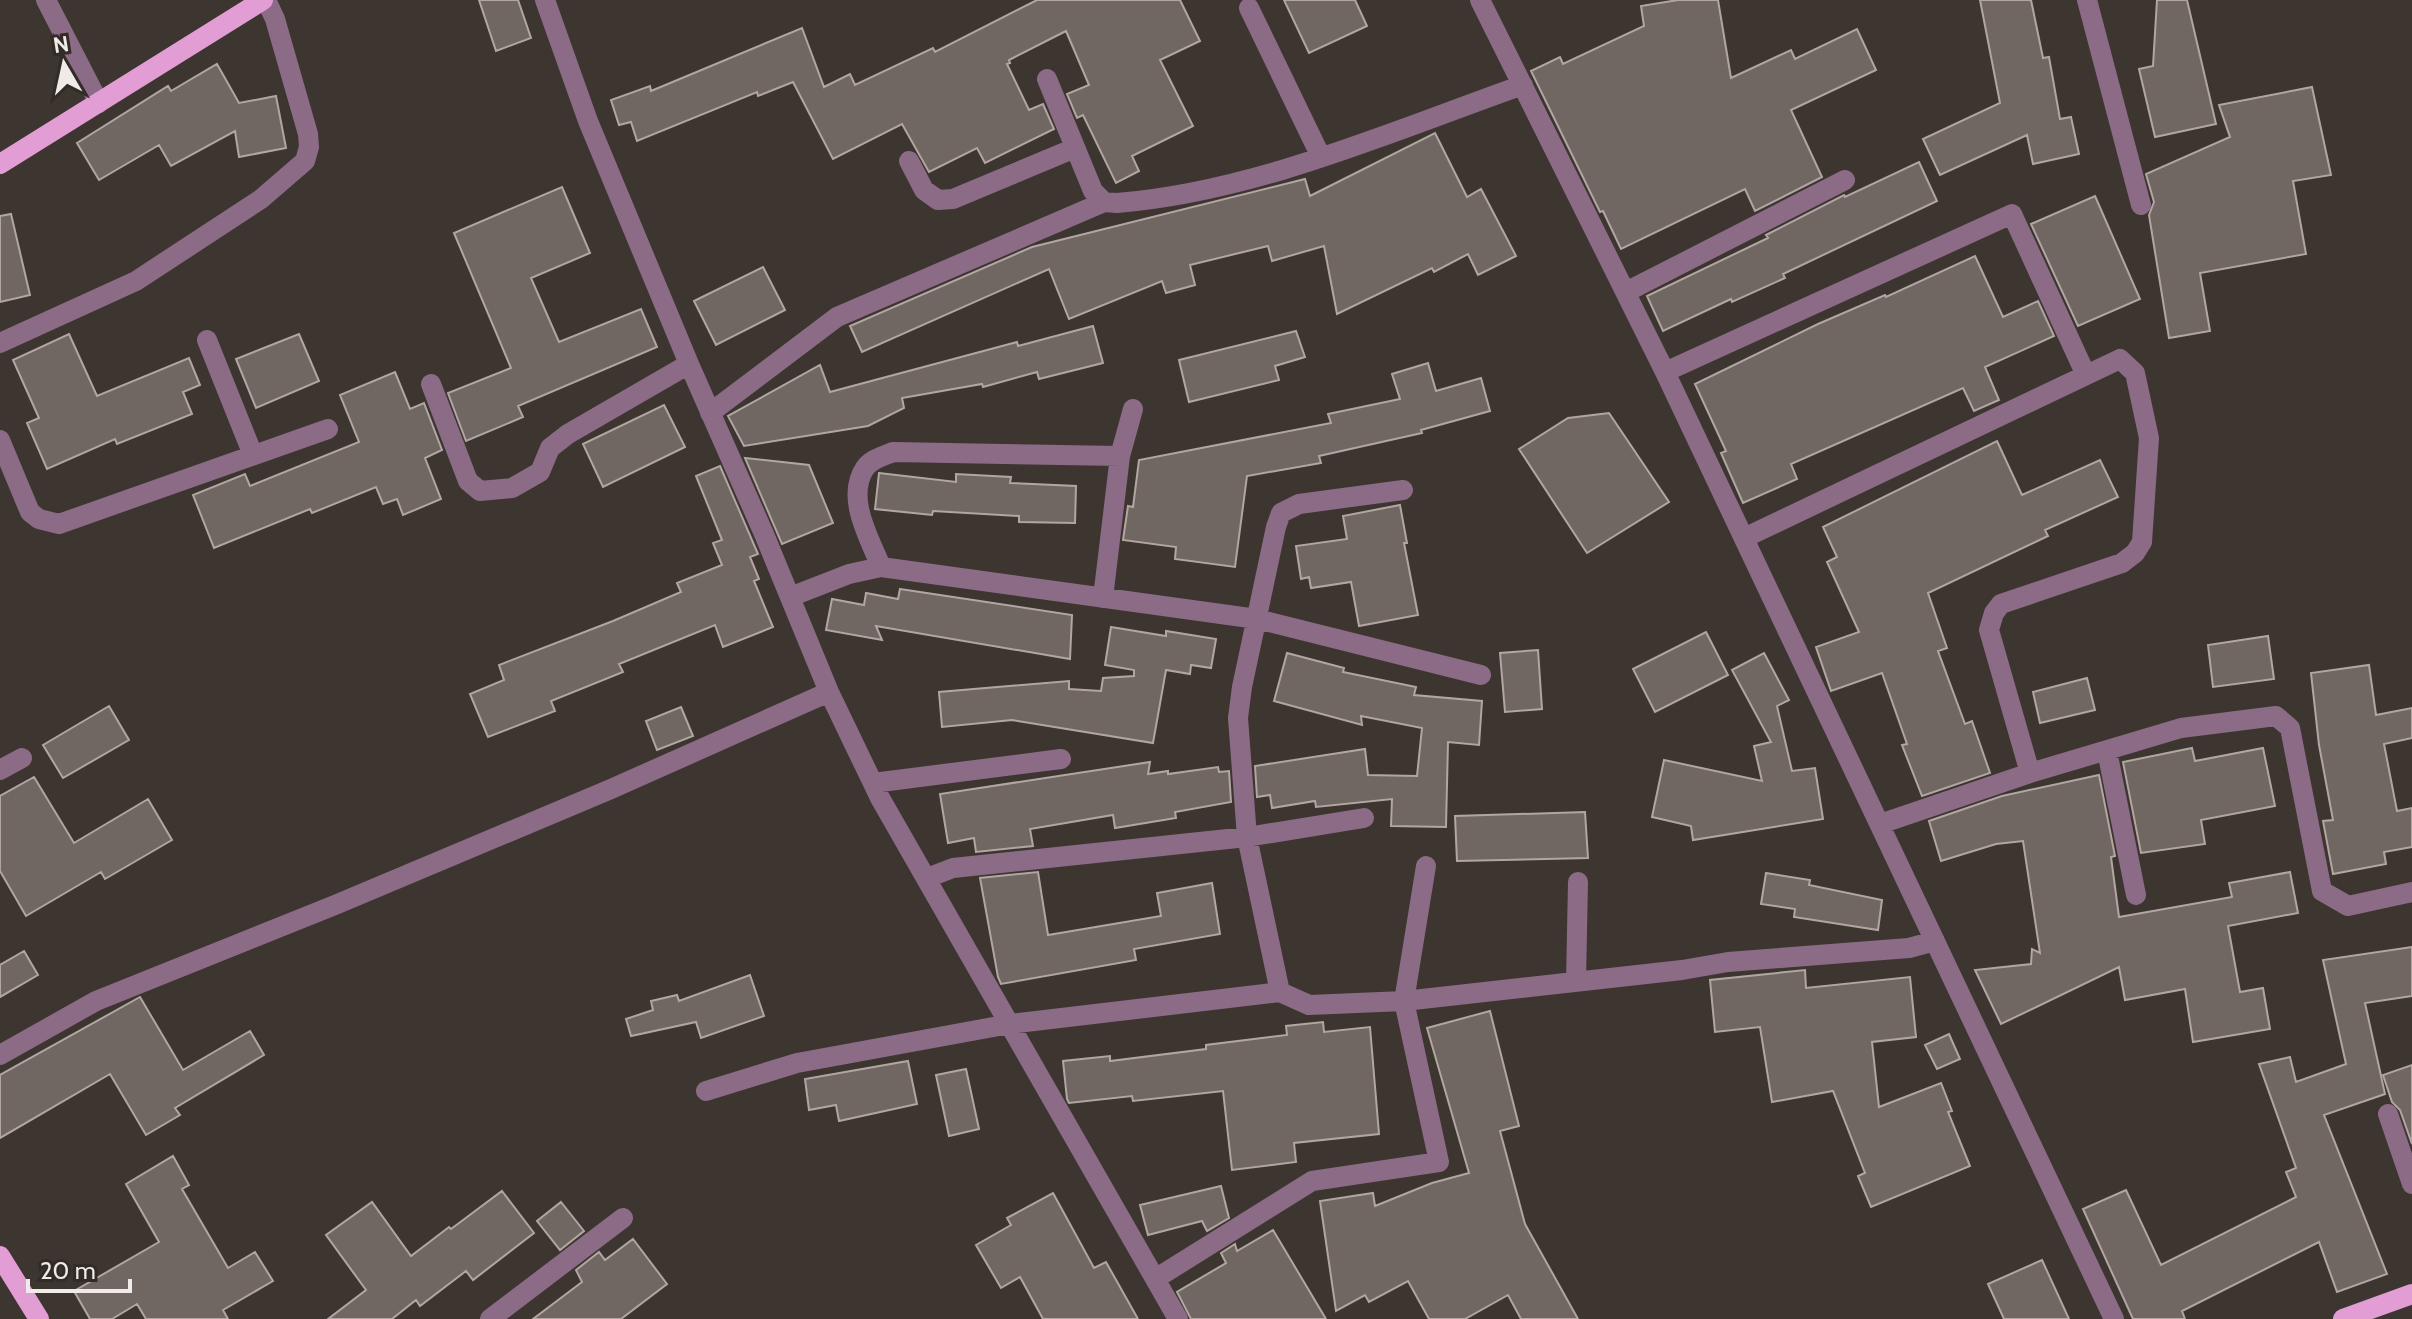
<svg xmlns="http://www.w3.org/2000/svg" width="2412" height="1319" viewBox="0 0 2412 1319" font-family="Cabin,sans-serif">
<rect width="100%" height="100%" fill="#3d3530"/>
<path fill="#706662" stroke="#b1a6a2" stroke-width="2" d="M479 0H518L531 38 496 51Z
M1037 0H1180L1200 41 1160 60 1193 126 1132 156 1139 171 1116 183 1083 115 1077 118 1067 94 1089 85 1066 31 1009 60 1010 63 1007 64 1029 110 1043 104 1054 129 985 163 977 148 929 172 902 124 833 159 793 82 758 96 757 92 637 141 631 122 619 125 611 100 650 86 651 91 802 28 824 87 850 74 855 85 933 48 935 52Z
M1284 0H1355L1367 26 1309 53Z
M1678 0H1718L1731 78 1791 50 1795 59 1857 29 1876 70 1791 110 1822 177 1755 211 1745 189 1621 249 1603 211 1600 212 1531 71 1560 57 1563 64 1644 26 1641 6Z
M1980 0H2031L2043 58 2049 57 2060 119 2071 117 2079 154 2033 164 2027 135 1940 175 1923 139 2000 103Z
M2157 0H2187L2216 124 2155 137 2139 69 2153 66Z
M217 64 239 103 276 96 286 148 239 157 235 131 171 166 159 145 99 180 77 143 168 86 171 91Z
M2312 87 2331 175 2293 181 2306 254 2200 273 2210 331 2169 338 2149 215 2154 202 2146 174 2230 137 2219 105Z
M1435 133 1467 197 1481 189 1516 256 1478 275 1468 254 1434 272 1432 268 1337 314 1324 246 1272 261 1268 246 1190 265 1195 285 1166 293 1162 281 1069 319 1049 269 862 352 850 326 1032 247 1305 179 1310 196Z
M1919 162 1937 201 1783 274 1785 278 1732 302 1731 299 1663 331 1647 296 1768 238 1766 235 1844 195 1845 197Z
M562 187 590 253 531 278 559 342 641 309 657 347 518 406 523 417 466 441 448 393 511 368 454 233Z
M2095 196 2140 299 2078 326 2031 224Z
M11 214 30 295 0 302V216Z
M1975 256 2003 317 2038 301 2054 336 1985 367 1999 400 1974 411 1963 388 1791 464 1797 479 1743 503 1721 453 1726 451 1695 384 1818 324 1885 295 1886 297Z
M763 267 785 310 716 345 694 301Z
M1093 326 1103 363 1039 379 1037 372 983 387 982 384 902 398 904 408 868 426 744 446 728 416 820 365 830 392 1017 342 1018 346Z
M1296 331 1305 357 1275 366 1279 380 1189 402 1179 360Z
M69 334 97 396 189 358 200 385 183 392 192 414 117 444 115 439 47 469 27 423 39 418 13 360Z
M299 334 319 381 256 408 236 359Z
M1428 363 1436 391 1481 378 1490 411 1421 430 1422 433 1319 456 1321 463 1247 476 1235 567 1175 559 1176 547 1123 540 1128 506 1133 507 1139 460 1331 423 1328 414 1400 399 1392 374Z
M395 372 410 409 424 403 442 450 425 458 441 499 403 515 397 499 383 504 376 487 312 513 310 509 214 548 193 495 245 474 250 486 359 442 340 395Z
M664 405 685 447 603 487 583 444Z
M1609 413 1669 502 1587 553 1519 449 1568 418Z
M1997 441 2022 495 2100 460 2118 497 2045 530 2048 536 1928 593 1947 648 1938 651 1965 724 1972 721 1990 773 1922 796 1902 745 1907 744 1882 673 1831 691 1816 647 1859 632 1827 562 1837 557 1823 527Z
M745 458 809 465 833 523 782 544Z
M720 466 758 554 750 557 759 579 754 581 773 627 723 647 715 625 619 664 623 672 551 701 555 711 488 737 470 694 504 680 499 665 613 621 681 592 677 583 722 565 713 543 722 540 696 476Z
M879 473 956 482V474L1011 477 1010 483 1076 486 1075 523 1019 522V516L933 511 932 515 875 509Z
M1400 505 1407 543H1404L1418 615 1359 626 1351 582 1311 588 1309 577 1301 579 1296 546 1347 539 1343 516Z
M900 589 1072 615 1070 659 876 626 882 640 826 630 832 599 864 605 866 593 898 599Z
M1111 627 1166 636V631L1216 639 1211 668 1191 665 1190 674 1166 670 1153 743 1012 720 942 727 939 692 1069 681V689L1101 691 1103 678 1134 676V670L1105 665Z
M1706 632 1728 675 1655 712 1633 669Z
M2268 636 2274 679 2213 687 2208 645Z
M1538 650 1542 709 1505 712 1500 653Z
M1287 653 1344 668 1343 672 1416 687 1414 695 1482 701 1479 745 1448 742 1446 827 1391 826 1392 799 1316 807 1315 801 1272 808 1270 795 1257 797 1255 766 1365 749 1368 775 1417 776 1422 728 1361 716 1362 725 1274 701Z
M1764 653 1789 700 1777 706 1792 771 1815 768 1823 819 1693 840 1691 826 1652 817 1664 760 1762 781 1754 746 1771 742 1732 670Z
M2369 665 2376 715 2412 708V738L2384 744 2397 811 2412 808V847L2384 852 2386 864 2333 874 2323 821 2333 820 2319 745 2311 673Z
M2087 678 2095 710 2040 723 2033 692Z
M109 706 129 740 63 778 43 745Z
M681 707 693 736 657 750 646 721Z
M2192 748 2195 761 2263 748 2275 806 2201 820 2205 844 2141 853 2123 762Z
M1150 762 1148 774 1168 771V774L1218 767 1219 772 1229 771 1231 802 1175 812 1176 818 1115 828 1113 815 1030 829 1033 846 976 852 974 838 948 843 940 794Z
M2099 775 2115 856 2111 857 2119 917 2232 897 2229 883 2290 872 2298 913 2228 926 2240 992 2263 988 2270 1029 2193 1042 2185 989 2125 1000 2119 967 2001 1024 1975 970 2031 964 2032 949 2040 953 2023 841 1996 844 1941 861 1929 821 2002 796Z
M34 777 74 843 148 799 172 840 105 879 101 872 26 916 0 871V796Z
M1585 812 1588 858 1457 861 1455 816Z
M1038 872 1048 935 1161 916 1157 893 1212 883 1220 934 1134 949 1136 960 1001 984 998 977 980 878Z
M1766 873 1810 880 1809 885 1882 900 1878 930 1794 917 1795 909 1761 904Z
M2412 947V996L2365 1003 2385 1094 2324 1115 2387 1274 2337 1292 2319 1242 2182 1311 2185 1319H2133L2083 1209 2126 1190 2161 1265 2296 1197 2286 1172 2296 1168 2259 1064 2290 1057 2296 1082 2346 1064 2323 960Z
M24 951 38 975 0 997V965Z
M1805 970 1806 988 1910 977 1916 1037 1872 1042 1879 1107 1941 1083 1952 1111 1948 1112 1970 1166 1871 1207 1858 1176 1865 1173 1833 1091 1772 1102 1760 1027 1715 1032 1710 980Z
M750 975 764 1016 701 1038 696 1022 631 1036 626 1019 653 1010 651 1001 677 995 679 1001Z
M140 997 183 1070 250 1031 264 1055 175 1108 180 1115 146 1135 110 1074 0 1138V1075Z
M1490 1011 1519 1126 1500 1131 1525 1224 1578 1319H1521L1508 1295 1465 1319H1429L1408 1281 1369 1302 1365 1295 1336 1311 1320 1201 1373 1193 1375 1206 1432 1183 1469 1173 1427 1028Z
M1323 1022 1324 1032 1370 1027 1379 1134 1294 1143 1296 1162 1232 1170 1223 1091 1133 1101 1132 1096 1069 1103 1067 1099 1063 1061 1110 1056V1061L1206 1049V1045L1287 1035 1286 1026Z
M1949 1034 1960 1059 1937 1069 1925 1045Z
M908 1061 917 1104 839 1121 836 1105 809 1110 805 1079Z
M2412 1065V1144L2400 1110 2392 1102 2383 1075Z
M966 1069 979 1129 949 1136 936 1075Z
M173 1156 189 1185 182 1189 228 1268 255 1252 273 1281 223 1310 228 1319H146L137 1304 112 1319H90L74 1291 159 1242 126 1184Z
M1221 1186 1229 1218 1207 1231 1202 1221 1148 1235 1140 1205Z
M502 1191 534 1233 473 1280 466 1271 420 1306 416 1300 392 1319H328L366 1290 326 1235 372 1202 411 1256 449 1227 451 1229Z
M1053 1193 1094 1268 1106 1262 1138 1319H1043L1020 1277 1001 1288 976 1245 1011 1225 1007 1218Z
M561 1202 584 1231 560 1250 537 1221Z
M1273 1230 1326 1319H1191L1177 1292 1226 1263 1221 1253 1235 1244 1237 1251Z
M633 1239 667 1284 621 1319H533L582 1282 576 1270 599 1252 605 1260Z
M2042 1260 2069 1319H2004L1988 1284Z"/>
<g fill="none" stroke-linecap="round" stroke-linejoin="round">
<path stroke="#8c6b86" stroke-width="20" d="M46 0 99 103
M545 0 588 121 689 364 764 534 829 692 880 798 1178 1319
M1480 0 1665 372 2114 1319
M2087 0 2141 205
M1249 8 1321 157
M1047 79 1093 191 1104 202 1117 203C1255 192 1393 131 1523 85
M909 161 924 190 938 200 953 199 1075 148
M1626 292 1845 180
M207 340 253 455
M0 343 136 281 261 199 305 161 309 147 308 134 275 19 266 0
M1665 372 2012 214 2085 373
M431 384 468 481 480 491 512 488 540 472 550 448 568 434 689 364
M710 413 837 317 1104 202
M0 440 30 512 39 519 59 524 328 429
M1744 538 2120 359 2135 373 2149 438 2142 542 2135 553 2122 563 2001 604 1994 613 1989 630 2030 773
M881 567C870 539 845 498 865 468 871 459 884 456 893 452L1120 456
M790 597 849 574 881 567 1257 619 1481 675
M1103 598 1120 456 1133 409
M2107 751 2136 895
M0 770 22 758
M873 783 1061 759
M1880 824 2030 773 2181 728 2276 716 2290 728 2322 891 2348 906 2412 892
M927 878 953 868 1247 837 1364 818
M1576 981 1578 882
M1280 992 1309 1005 1404 1001 1682 970 1728 962 1909 948 1935 941
M0 1055 96 1001 335 905 611 789 829 692
M706 1091 797 1063 1010 1024 1280 992 1247 837 1238 718 1242 687 1276 527 1281 513 1299 504 1403 490
M2388 1114 2412 1184
M1155 1279 1312 1181 1439 1162 1404 1001 1426 866
M490 1319 623 1218"/>
<path stroke="#e19dd4" stroke-width="20" d="M0 164 263 0
M0 1256 39 1319
M2343 1319 2412 1294"/>
</g>
<g transform="translate(64 64) rotate(351)" stroke="#322b26" stroke-width="6" paint-order="stroke">
<path d="M0-6L14 30L0 20L-14 30Z" fill="#f0ebe8"/>
<text y="-12" font-size="22" font-weight="bold" text-anchor="middle" fill="#f0ebe8">N</text>
</g>
<path d="M28 1279v12h102v-12" fill="none" stroke="#f0ebe8" stroke-width="4"/>
<text x="40" y="1279" font-size="24" fill="#f0ebe8" stroke="#322b26" stroke-width="6" paint-order="stroke">20 m</text>
</svg>
